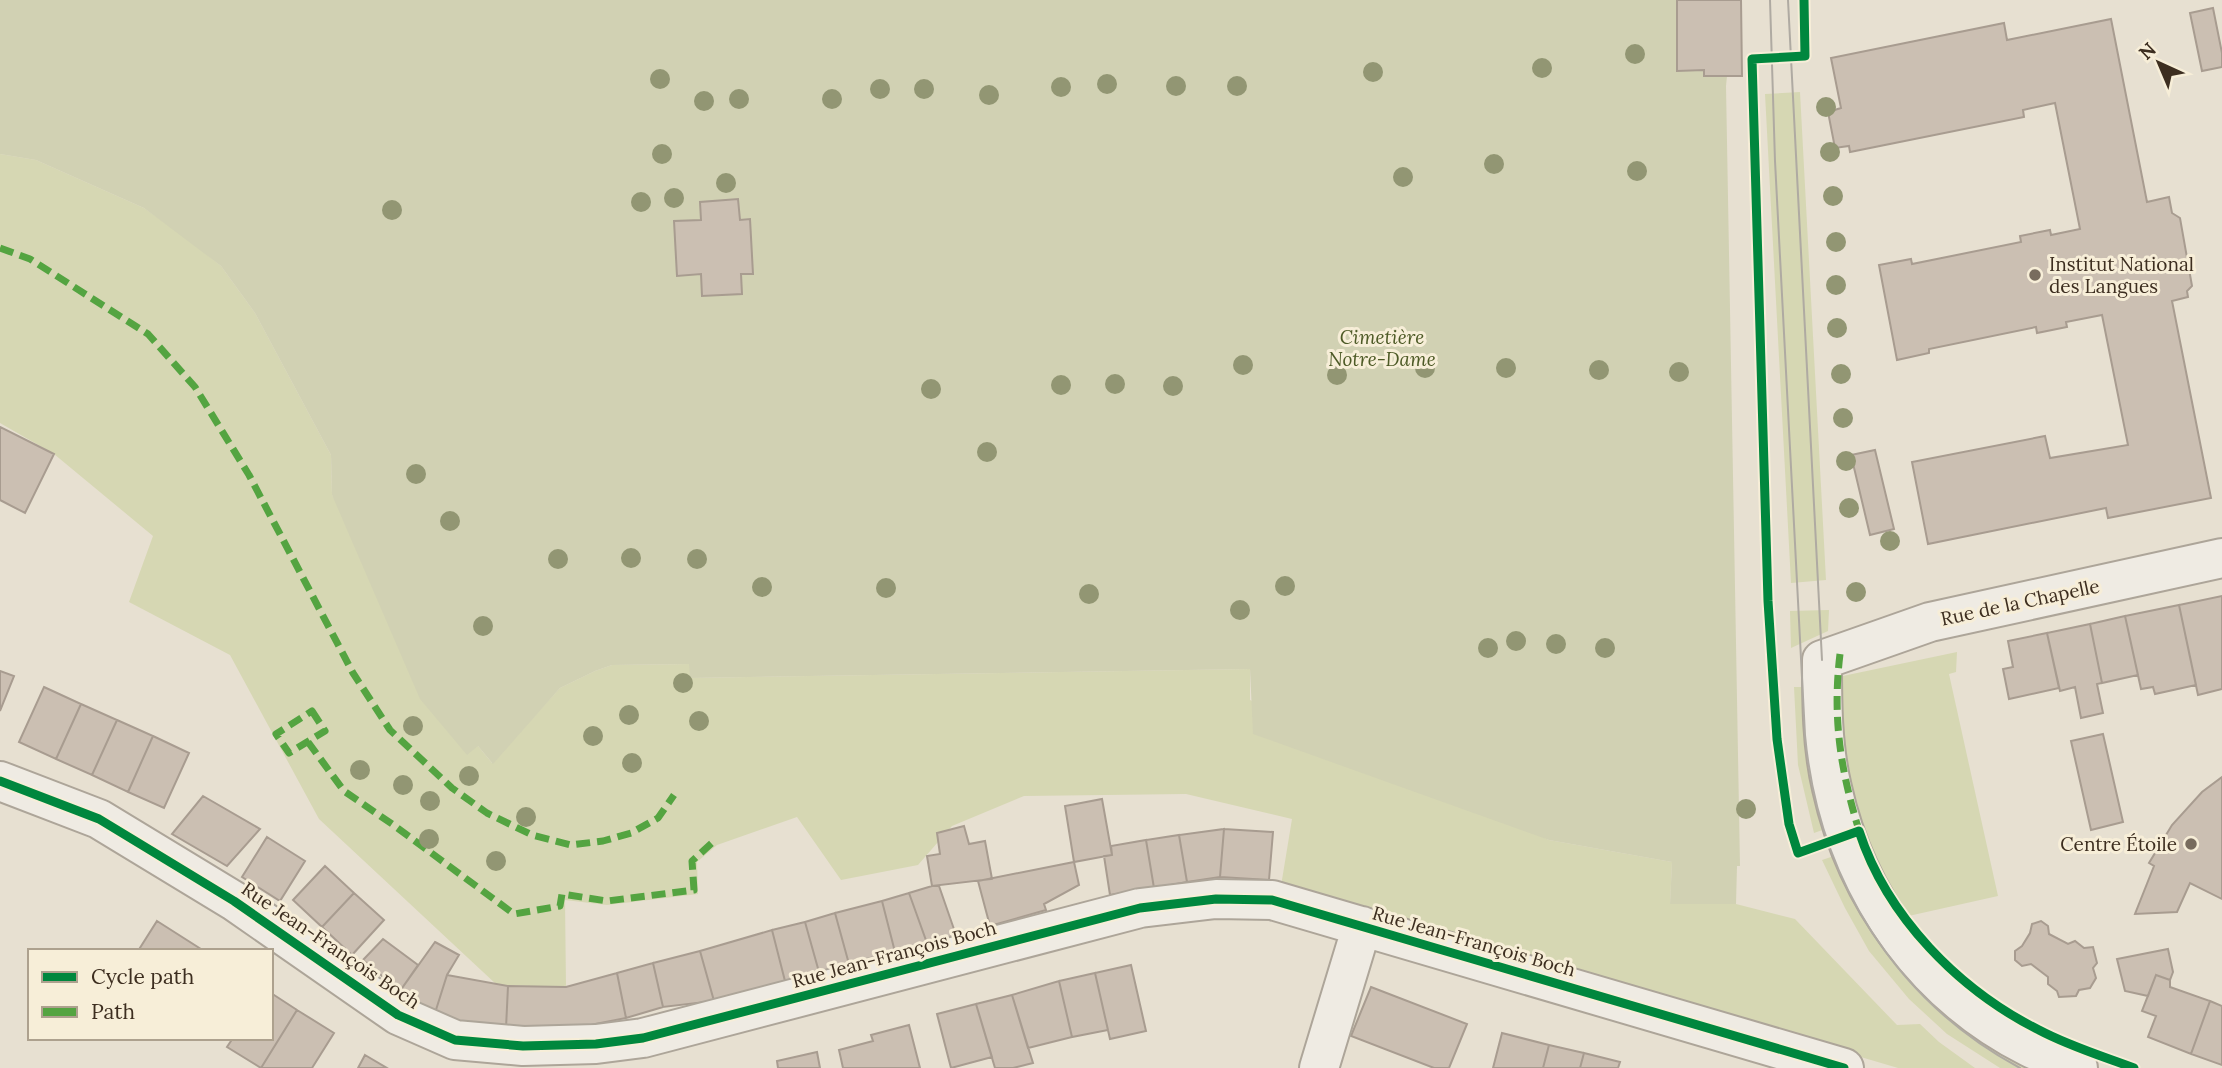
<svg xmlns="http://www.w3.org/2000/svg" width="2222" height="1068" viewBox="0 0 2222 1068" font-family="Lora,serif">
<rect width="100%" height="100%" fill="#e7e0d1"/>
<path fill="#d6d7b3" d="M1800 92 1826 580 1791 583 1765 94Z
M0 154 36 160 144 208 185 237 221 266 255 313 331 455 332 495 478 746 492 763 560 688 595 671 612 665 690 664 691 678 1250 669V700L1549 840 1672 862 1670 904H1736L1795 919 1897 1025 1920 1024 1939 1042 1975 1068H1898L1358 908 1280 892 1292 819 1186 794 1024 796 952 826 918 865 841 880 797 817 717 845 697 862 698 894 607 905 565 900 566 987 497 985 319 819 230 655 129 602 153 536 54 454 0 423Z
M1829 610 1828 631 1791 648 1790 611Z
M1957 652 1956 672 1949 674 1998 896 1904 917 1884 887 1847 786 1838 677Z
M1794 687H1812L1831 827 1814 833 1798 765Z
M1840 854 1862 899 2050 1068H2000L1947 1034 1909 999 1869 951 1845 908 1822 860Z"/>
<path fill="#d1d1b3" d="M0 0H1741L1742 76H1727L1726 86 1740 866H1737L1736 904H1670L1672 862 1549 840 1253 734 1250 669 690 678 689 664 612 665 595 671 560 688 493 764 478 746 467 755 420 699 332 495 331 455 255 313 221 266 144 208 36 160 0 154Z"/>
<path fill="#cbbfb2" stroke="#a89c90" stroke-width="2" d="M1677 0H1741L1742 76H1704V70L1677 71Z
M2213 8 2222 53V67L2202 71 2190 13Z
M2111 19 2147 202 2169 197 2172 213 2180 218 2192 286 2187 291 2188 297 2172 301 2211 498 2108 518 2106 508 1928 544 1912 462 2045 436 2050 458 2128 445 2102 315 2066 322 2067 327 2037 333 2036 327 1929 349V353L1897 360 1879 265 1911 259 1912 264 2021 242 2020 236 2050 230 2051 235 2080 229 2055 103 2023 110 2024 117 1850 152 1849 146 1835 148 1828 112 1841 108 1831 58 2004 23 2007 40Z
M738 199 740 220 750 219 753 274H741L742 294 702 296 701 274 677 276 674 221 701 220 700 202Z
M0 427 54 454 25 513 0 500Z
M1875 450 1894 529 1870 535 1851 455Z
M2222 596V689L2198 695 2179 605Z
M2179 605 2196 685 2155 694 2153 687 2141 689 2125 616Z
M2125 616 2138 675 2102 683 2090 624Z
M2090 624 2102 683 2097 684 2103 713 2081 718 2075 687 2060 691 2047 633Z
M2047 633 2059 688 2009 699 2003 669 2013 667 2008 641Z
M0 671 14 676 0 711Z
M44 687 81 704 56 759 19 742Z
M81 704 117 720 92 775 56 759Z
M117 720 153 736 128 792 92 775Z
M2103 734 2123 822 2091 830 2071 741Z
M153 736 189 753 164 808 128 792Z
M2222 777V899L2190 883 2177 912 2135 914 2154 866 2149 863 2172 825 2202 792Z
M203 796 260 829 227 866 172 834Z
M1102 799 1112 855 1074 862 1065 806Z
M964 826 969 844 985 841 992 879 932 886 927 856 940 854 937 833Z
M1224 829 1220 877 1187 882 1179 835Z
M1224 829 1273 832 1269 880 1220 877Z
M1179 835 1187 882 1154 888 1146 840Z
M267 837 305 861 280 901 242 877Z
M1146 840 1154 888 1110 895 1104 856 1112 855 1111 846Z
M1074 862 1079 885 1044 904 1046 910 990 926 978 881Z
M325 866 354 893 322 927 293 900Z
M932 886H939L956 935 927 943 909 893Z
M354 893 384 920 352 955 322 927Z
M909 893 927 943 895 952 882 901Z
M882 901 895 952 849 964 835 913Z
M835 913 849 964 819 972 805 922Z
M157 921 204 951H138Z
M2041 921 2048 926 2049 934 2068 944 2075 941 2084 948 2093 947 2097 963 2093 968 2096 978 2090 988 2079 990 2076 996 2059 997 2057 991 2048 984V977L2031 964 2022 966 2015 960V951L2022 946 2030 933 2032 924Z
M805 922 819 972 785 981 772 930Z
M772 930 785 981 714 1001 700 951Z
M383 939 418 965 400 991 363 960Z
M435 942 459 955 447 975 435 1013 400 991Z
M2168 949 2173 972 2170 980 2156 975 2148 996 2125 991 2117 959Z
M700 951 714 1001 663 1007 653 963Z
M653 963 663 1007 626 1018 617 973Z
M1131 965 1146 1031 1110 1039 1095 973Z
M617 973 626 1018 570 1029 506 1028 508 986 566 987Z
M1095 973 1108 1030 1072 1037 1059 981Z
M447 975 508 986 506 1028 465 1023 435 1013Z
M2156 975 2170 980V987L2210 1001 2191 1054 2148 1037 2156 1016 2142 1011Z
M1059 981 1072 1037 1028 1048 1012 995Z
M1371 987 1467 1024 1449 1068H1434L1351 1036Z
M271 993 297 1010 261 1068 227 1047 233 1038H271Z
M1012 995 1033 1063 1013 1068H995L976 1004Z
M2210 1001 2222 1006V1065L2191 1054Z
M976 1004 992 1057 951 1068 937 1014Z
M297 1010 334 1033 312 1068H261Z
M909 1025 920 1068H843L839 1050 873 1041 871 1035Z
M1502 1033 1549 1045 1543 1068H1493Z
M1549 1045 1584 1053 1580 1068H1543Z
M817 1052 820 1068H778L777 1061Z
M1584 1053 1620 1062 1618 1068H1580Z
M365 1055 387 1068H358Z"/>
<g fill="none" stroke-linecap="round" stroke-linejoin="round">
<g stroke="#ada599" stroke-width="42">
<path id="minor" d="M0 781 99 819 234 901 398 1015 455 1040 523 1046 596 1044 643 1038 1140 908 1216 899 1272 900 1844 1068
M1319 1068 1362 926
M2078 1068C2062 1061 2045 1055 2029 1047 1927 996 1856 897 1832 788 1822 746 1822 702 1822 660L1930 622 2222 558"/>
</g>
<use href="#minor" stroke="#efebe3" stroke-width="38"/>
<path stroke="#afaaa2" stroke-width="2" d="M1770 0 1775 161 1805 735C1818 877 1894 1000 2020 1068
M1788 0 1822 660"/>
<path stroke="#54a441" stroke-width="7" stroke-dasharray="14 7" stroke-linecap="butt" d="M0 248 30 259 148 334 195 387 249 475 353 673 390 730 452 788 487 813 532 835 571 845 603 841 631 833 658 818 674 795
M1840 654C1832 720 1841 773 1861 837
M312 711 325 731 289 753 276 734Z
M308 742 344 791 392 824 514 914 560 906 562 894 607 901 694 890 692 861 713 842"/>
<g stroke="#f7eed8" stroke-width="13">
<path id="cycleway" d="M1804 0 1805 56 1752 59 1768 601 1777 739 1789 824 1798 853 1859 831C1887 917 1959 990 2039 1030 2069 1046 2102 1056 2134 1068
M0 781 99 819 234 901 398 1015 455 1040 523 1046 596 1044 643 1038 1140 908 1216 899 1272 900 1844 1068"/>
</g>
<use href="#cycleway" stroke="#00873e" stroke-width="9"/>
</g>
<g fill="#929673">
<circle cx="1635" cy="54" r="10"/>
<circle cx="1542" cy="68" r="10"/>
<circle cx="1373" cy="72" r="10"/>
<circle cx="660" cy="79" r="10"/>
<circle cx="1107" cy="84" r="10"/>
<circle cx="1176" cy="86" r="10"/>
<circle cx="1237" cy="86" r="10"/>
<circle cx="1061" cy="87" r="10"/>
<circle cx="880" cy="89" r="10"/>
<circle cx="924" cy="89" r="10"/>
<circle cx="989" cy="95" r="10"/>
<circle cx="739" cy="99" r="10"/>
<circle cx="832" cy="99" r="10"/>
<circle cx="704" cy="101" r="10"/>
<circle cx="1826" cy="107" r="10"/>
<circle cx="1830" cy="152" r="10"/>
<circle cx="662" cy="154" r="10"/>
<circle cx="1494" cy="164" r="10"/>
<circle cx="1637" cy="171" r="10"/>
<circle cx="1403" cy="177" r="10"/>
<circle cx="726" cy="183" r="10"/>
<circle cx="1833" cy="196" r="10"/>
<circle cx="674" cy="198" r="10"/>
<circle cx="641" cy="202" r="10"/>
<circle cx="392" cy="210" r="10"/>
<circle cx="1836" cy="242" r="10"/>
<circle cx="1836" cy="285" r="10"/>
<circle cx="1837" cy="328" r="10"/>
<circle cx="1243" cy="365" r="10"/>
<circle cx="1425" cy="368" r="10"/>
<circle cx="1506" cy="368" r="10"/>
<circle cx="1599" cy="370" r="10"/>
<circle cx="1679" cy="372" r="10"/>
<circle cx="1841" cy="374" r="10"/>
<circle cx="1337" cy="375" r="10"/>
<circle cx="1115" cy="384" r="10"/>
<circle cx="1061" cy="385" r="10"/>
<circle cx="1173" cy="386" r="10"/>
<circle cx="931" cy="389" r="10"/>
<circle cx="1843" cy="418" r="10"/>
<circle cx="987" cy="452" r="10"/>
<circle cx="1846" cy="461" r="10"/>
<circle cx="416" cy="474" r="10"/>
<circle cx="1849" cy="508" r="10"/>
<circle cx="450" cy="521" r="10"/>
<circle cx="1890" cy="541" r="10"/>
<circle cx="631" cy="558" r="10"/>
<circle cx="558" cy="559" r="10"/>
<circle cx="697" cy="559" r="10"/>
<circle cx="1285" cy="586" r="10"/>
<circle cx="762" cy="587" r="10"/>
<circle cx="886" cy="588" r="10"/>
<circle cx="1856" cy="592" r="10"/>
<circle cx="1089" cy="594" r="10"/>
<circle cx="1240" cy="610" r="10"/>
<circle cx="483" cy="626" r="10"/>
<circle cx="1516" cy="641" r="10"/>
<circle cx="1556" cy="644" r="10"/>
<circle cx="1488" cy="648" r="10"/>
<circle cx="1605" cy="648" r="10"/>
<circle cx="683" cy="683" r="10"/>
<circle cx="629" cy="715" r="10"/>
<circle cx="699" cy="721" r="10"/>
<circle cx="413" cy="726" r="10"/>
<circle cx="593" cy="736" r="10"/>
<circle cx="632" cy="763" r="10"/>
<circle cx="360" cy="770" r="10"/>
<circle cx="469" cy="776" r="10"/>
<circle cx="403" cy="785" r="10"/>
<circle cx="430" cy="801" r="10"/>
<circle cx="1746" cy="809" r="10"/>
<circle cx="526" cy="817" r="10"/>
<circle cx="429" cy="839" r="10"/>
<circle cx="496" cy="861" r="10"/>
</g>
<g fill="#786c5e" stroke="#f7eed8" stroke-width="2.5">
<circle cx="2035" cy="275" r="7"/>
<circle cx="2191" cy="844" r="7"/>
</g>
<g text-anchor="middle" stroke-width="6" stroke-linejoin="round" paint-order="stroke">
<g font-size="19" fill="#3d2e20" stroke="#f7eed8" text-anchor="start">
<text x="2049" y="271">Institut National<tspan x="2049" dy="22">des Langues</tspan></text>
<text x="2177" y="851" text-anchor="end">Centre Étoile</text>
</g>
<g font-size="19" font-style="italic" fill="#4d5a26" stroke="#f7eed8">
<text x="1382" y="344">Cimetière<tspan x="1382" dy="22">Notre-Dame</tspan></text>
</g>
<g font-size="19" fill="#3d2e20" stroke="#f7eed8">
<text transform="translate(2020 602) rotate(-12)" y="7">Rue de la Chapelle</text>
<text transform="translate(1474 941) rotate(16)" y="7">Rue Jean-François Boch</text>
<text transform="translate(331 945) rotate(34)" y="7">Rue Jean-François Boch</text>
<text transform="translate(894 954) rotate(-15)" y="7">Rue Jean-François Boch</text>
</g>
</g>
<rect x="28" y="949" width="245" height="91" fill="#f7eed8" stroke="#ada18e" stroke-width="2"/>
<rect x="42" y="972" width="35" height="10" fill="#00873e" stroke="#ada18e" stroke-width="2"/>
<text x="91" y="984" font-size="21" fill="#3d2e20">Cycle path</text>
<rect x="42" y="1007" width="35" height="10" fill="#54a441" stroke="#ada18e" stroke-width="2"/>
<text x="91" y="1019" font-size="21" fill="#3d2e20">Path</text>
<g transform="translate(2159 63) rotate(316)" stroke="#f7eed8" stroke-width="5" paint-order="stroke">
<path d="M0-5L12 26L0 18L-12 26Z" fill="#3d2e20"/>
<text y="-10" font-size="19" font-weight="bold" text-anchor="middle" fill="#3d2e20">N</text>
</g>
</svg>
